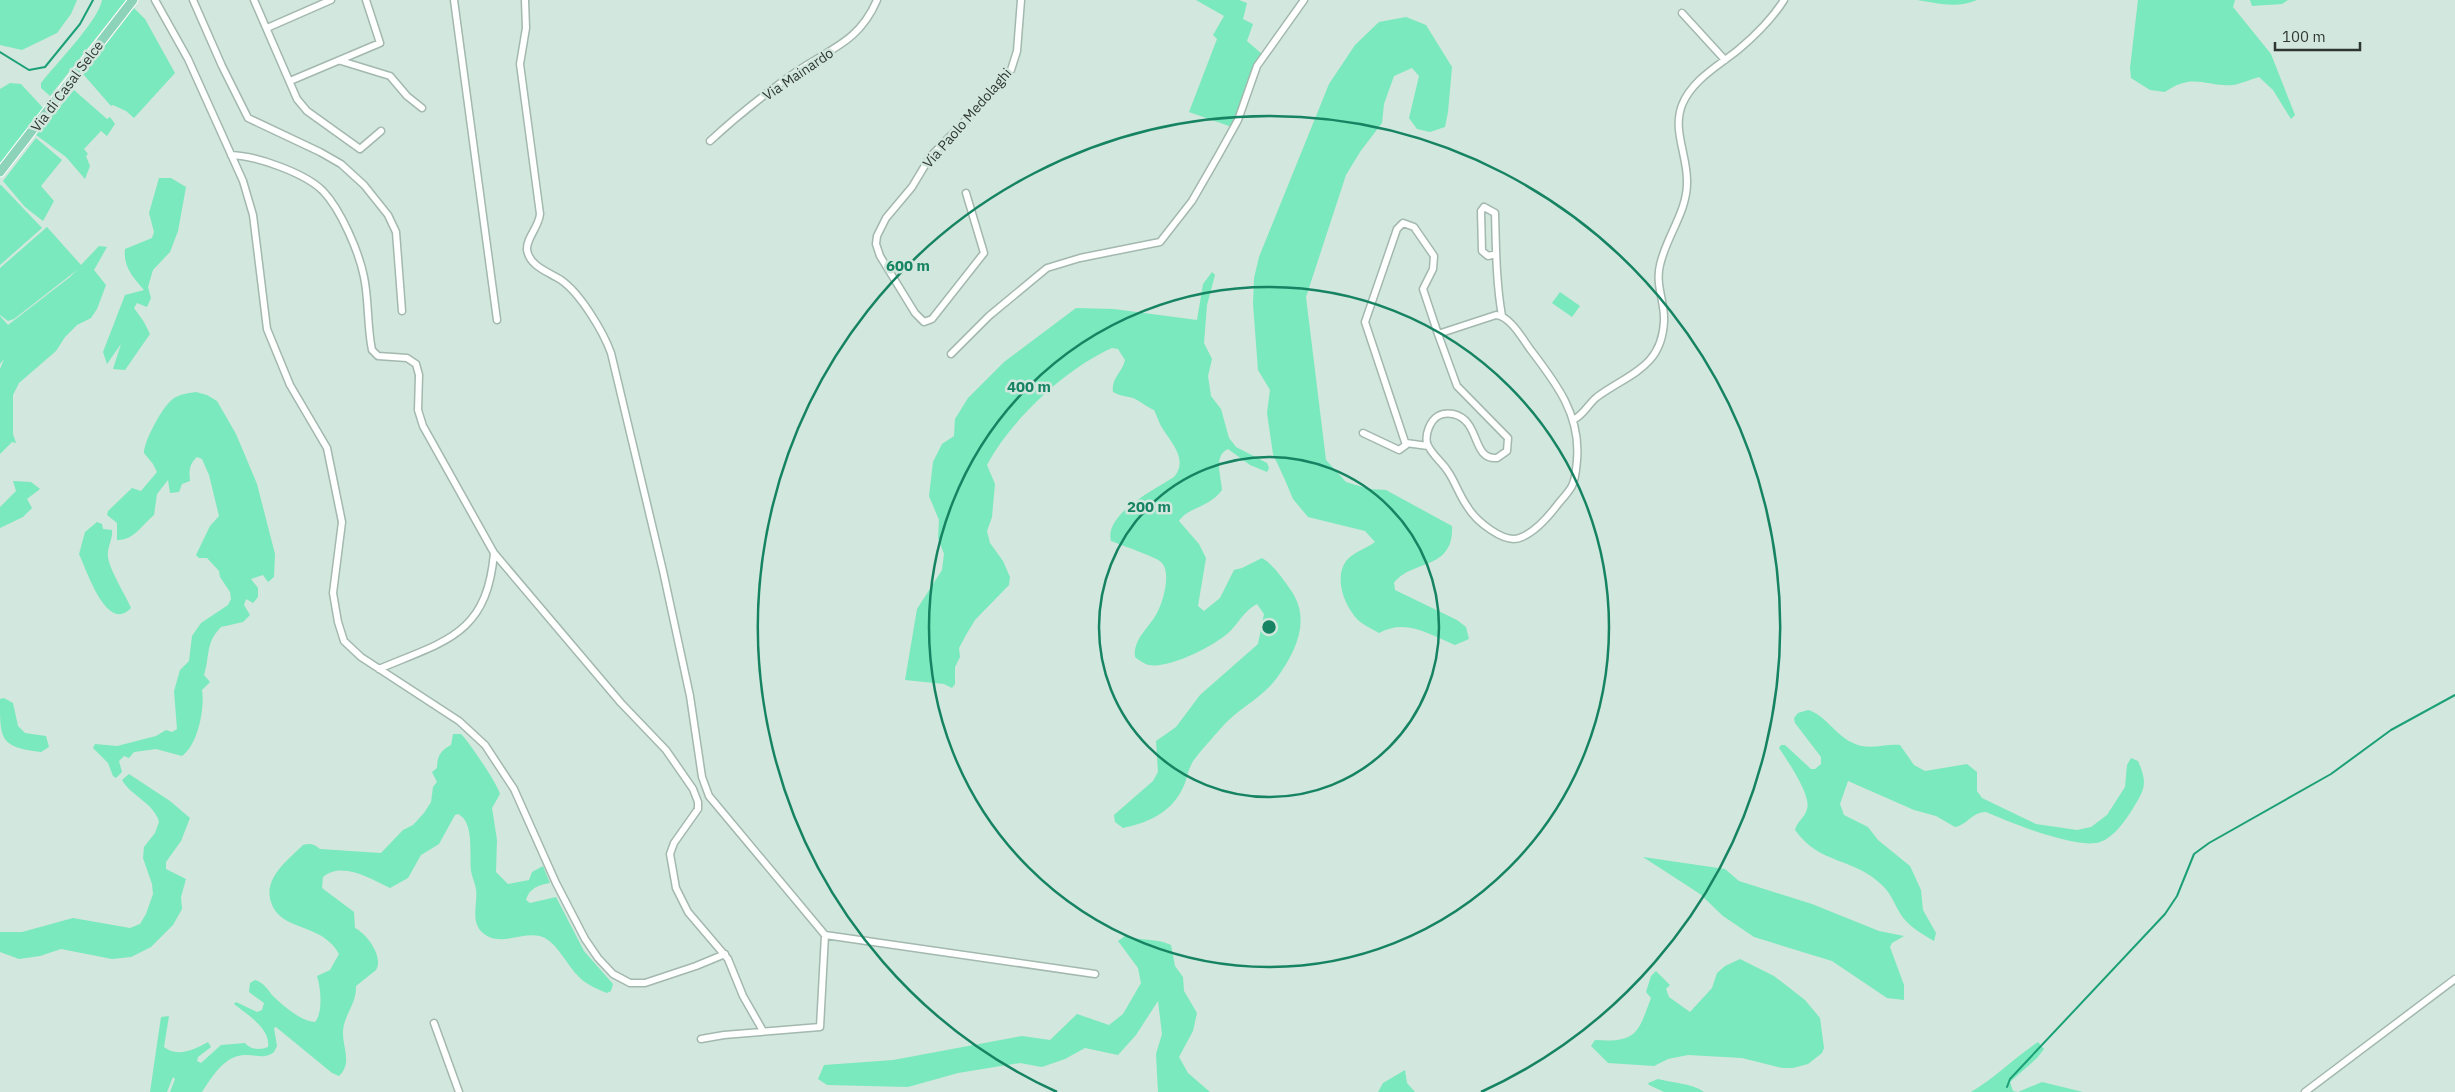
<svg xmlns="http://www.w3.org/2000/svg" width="2455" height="1092" viewBox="0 0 2455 1092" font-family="'IBM Plex Sans',sans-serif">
<rect width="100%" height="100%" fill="#d2e7dd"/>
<path fill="#7ae9bd" d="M0 0H77L71 14 57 33 22 50 0 45Z
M102 0H126L50 96 41 88V83C55 65 99 20 102 0Z
M1196 0H1239L1247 3 1243 19 1253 24 1247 41 1262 54 1248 80 1232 127 1189 112 1217 39 1213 35 1224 16Z
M1917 0H1977C1955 9 1938 3 1917 0Z
M2138 0H2235L2233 7 2271 54 2295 115 2291 119 2273 90 2259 77C2251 79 2241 84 2233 85 2206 87 2193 72 2165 92L2150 90 2131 78 2130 68Z
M2250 0H2288L2282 4 2252 6Z
M134 8 145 19 175 73 134 118 126 111 113 105 111 106 83 74Z
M1406 17 1426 25 1452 67 1448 112 1445 127 1430 132 1417 129 1409 118 1419 76 1412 68 1394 76 1384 104 1382 123 1360 152 1346 175 1306 297 1326 460 1346 482 1369 489 1386 490 1452 526C1454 571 1412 559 1394 583L1395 590 1457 620 1466 627 1469 639 1455 645C1429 634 1406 618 1379 633 1372 629 1361 624 1356 618 1344 604 1334 578 1346 561 1352 553 1367 548 1375 542L1365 531 1308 517 1293 499 1285 480 1273 454 1267 413 1270 390 1258 370 1253 304 1254 278 1259 257 1329 84 1355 45 1379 22Z
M10 83 21 84 45 110 0 169V89Z
M74 90 107 119 110 117 115 124 107 136 101 131 84 149 88 154 86 156 90 166 85 179 66 157 36 135Z
M36 138 62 160 41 186 54 201 43 221 25 207 3 181Z
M159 178H171L186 187 178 231 170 252 153 270 148 287 151 298 147 307 137 303 134 308 144 322 150 334 125 370 113 369 121 344 107 364 103 352 125 295 144 290C133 277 123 267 125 249L152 238 154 232 149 213Z
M1 185 42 228 0 265V185Z
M47 227 81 265 99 246 107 247 94 270 106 285 97 309 91 318 77 325 65 337 56 351 19 383 13 395V434L16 443 12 442 0 454V369L4 359 0 364V316L8 325 70 277 77 270 14 319 8 321 0 315V268Z
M1212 272 1215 275 1207 305 1204 343 1212 359 1208 376 1211 396 1221 409 1229 438 1236 447 1267 463 1269 468 1267 472 1250 465 1228 449C1213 456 1221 475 1222 490 1209 508 1188 507 1179 521L1199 544 1206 558 1198 606 1204 611 1220 598 1234 570 1242 568 1262 558C1274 565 1282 578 1290 589 1312 619 1296 652 1276 679 1262 698 1237 709 1222 727 1216 734 1193 759 1191 765 1188 771 1187 777 1185 783 1174 811 1151 822 1123 828L1115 822 1114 815 1153 781 1158 772 1156 741 1176 727 1200 695 1258 644 1264 614 1257 604C1243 611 1238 625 1227 634 1212 647 1168 669 1149 665 1144 664 1139 660 1135 657 1133 639 1149 628 1157 613 1163 602 1172 572 1161 562 1156 557 1121 545 1111 541 1104 514 1154 490 1174 477 1190 458 1168 440 1160 424 1158 419 1156 414 1154 410 1147 407 1137 399 1133 398 1125 396 1120 396 1113 392 1111 378 1122 373 1125 360L1118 349 1112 348C1066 368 1010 421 987 465L995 484 992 517 987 531 990 543 1003 561 1010 577 1009 585 975 620 966 635 959 648 960 657 955 667V684L952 688 944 684 905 680 917 609 942 570 944 554 938 538 939 520 929 496 933 462 942 444 954 436 955 419 968 398 1004 362 1076 308 1114 309 1197 320 1203 284Z
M1560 292 1580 306 1572 317 1552 303Z
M196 392 207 395 217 401 236 434 257 484 275 554 274 577 268 582 263 575 251 579 258 588V597L253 603 246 599 244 605 250 615 243 622 221 627C205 643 210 657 204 675L210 682 202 690C205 708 198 745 182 756L156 749 134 752 129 758 124 756 119 761 122 772 116 778 113 776 108 763 93 748 95 744 117 746 156 736 166 730 172 732 177 729 174 691 180 670 189 661 192 636 201 623 228 605 231 599 230 592 220 577 219 571 207 558H199L196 555 210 526 219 516 209 475 202 459 197 457C189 464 189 471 190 481L182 484 179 492 170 493 168 480 157 494 154 515C142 525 133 541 117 540V523L107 515 108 511 132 488 141 491 157 472 153 464 144 453C144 441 163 405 174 398 181 394 189 393 196 392Z
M13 481 31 482 40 489 27 499 32 508 23 517 0 528V507L16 491Z
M97 522 102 524 103 529 112 530C113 540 107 546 108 557 110 571 125 594 131 608 107 634 87 571 79 554L85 532Z
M4 698 13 703 18 726 25 733 46 736 49 747 41 752C0 747 0 740 0 699Z
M1808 710C1825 715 1835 734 1851 742 1868 752 1884 743 1900 745L1914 765 1925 771 1967 764 1977 772V791L1982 798 2036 824 2077 830 2091 827 2107 815 2125 787 2127 765 2131 758 2138 761C2148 784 2145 789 2132 810 2125 821 2113 838 2100 842 2077 850 2009 822 1986 812 1972 812 1967 825 1955 827L1936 816 1914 810 1848 781 1840 804 1844 815 1868 827 1878 840 1910 866 1921 890 1923 910 1936 933 1934 941C1924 935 1913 929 1905 920 1896 910 1893 895 1882 885 1853 857 1820 865 1795 830 1797 821 1805 818 1807 809 1812 796 1787 760 1779 748L1781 745H1785L1811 769H1815L1821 764V757L1795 723 1794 718 1798 713Z
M453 734H461C469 742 497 783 500 794L492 808 497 840 496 872 508 884 529 880 532 872 543 866 550 883C539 885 529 888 526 900L530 903 556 897 584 951 613 984 611 991 607 993C597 989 585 984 578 976 567 965 559 946 545 938 525 928 498 951 480 930 471 919 478 902 476 889 475 883 472 877 471 871 469 856 475 822 458 814L455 815 439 844 421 855 408 878 390 888C370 879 343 861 323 877L322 888 354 912 355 928C367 934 384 957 376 970L356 986C357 1003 344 1015 343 1031 342 1047 353 1063 339 1076L332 1073 276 1027 274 1028 277 1046 274 1052C264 1060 256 1054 244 1055 224 1056 212 1077 202 1092H170L175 1079 173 1077 167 1092H150L161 1017 169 1016 164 1047C177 1058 196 1049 208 1042L211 1047 198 1057 197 1061 201 1063 221 1045 245 1043C250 1050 261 1050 268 1047 271 1028 246 1014 234 1004L236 1002 257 1012 262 1010 264 1003 249 992 250 983 255 980C263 982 268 990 273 996 282 1005 302 1022 315 1022 323 1013 321 988 317 976L330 970 339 954C322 922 280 932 271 902 263 878 288 860 303 845 310 843 314 844 320 849L381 853 403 830 413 825 424 813 431 802 433 787 437 782 432 772 437 768C437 756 441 750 451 745Z
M129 774 170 801 190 818 181 841 166 862V869L186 879 181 897 182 909 173 925 151 947 131 957 112 959 61 949 40 956 19 959 0 952V932H22L73 918 130 928 140 924 146 914 153 894 152 884 143 858 144 847 155 833 159 822C154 803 131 796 122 780Z
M1643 857 1725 869 1739 881 1812 904 1879 931 1904 936 1892 943 1890 947 1904 985V1000L1887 998 1832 961 1754 937 1723 916 1700 894Z
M1125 936C1141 941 1156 938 1171 945L1175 966 1183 977 1184 991 1197 1013 1193 1031 1179 1057 1188 1073 1210 1092H1250H1158L1156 1054 1162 1034 1158 1001 1136 1035 1118 1055 1085 1048 1065 1059 1042 1067 1020 1063 958 1073 908 1087 827 1085 818 1079 824 1065 893 1060 1022 1036 1050 1040 1077 1014 1109 1025 1123 1014 1141 983 1138 968 1118 941Z
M1740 959 1774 976 1805 1000 1820 1018 1824 1048 1822 1053 1808 1064 1793 1068H1782L1742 1058 1688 1055 1668 1059 1654 1066 1608 1063 1591 1046 1595 1040C1638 1043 1638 1032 1651 998L1646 992 1651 976 1656 971 1670 985 1666 989 1669 997 1690 1012 1712 988 1717 973 1725 966Z
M2038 1042 2044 1049 2037 1058 2010 1082 2013 1091 2018 1092 2042 1082 2083 1092H1971C1995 1078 2014 1058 2038 1042Z
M1405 1070 1407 1083 1415 1092H1378L1383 1083Z
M1658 1079C1672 1083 1692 1083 1704 1092H1664L1649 1085 1648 1083Z"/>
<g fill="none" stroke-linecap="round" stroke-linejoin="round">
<path stroke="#1ba077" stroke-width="2" d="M0 52 29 70 45 67 80 24 93 0
M2007 1087 2010 1079 2165 914 2177 896 2194 854 2209 843 2331 774 2391 730 2455 695"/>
<g stroke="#a3b8ae" stroke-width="9">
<path id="minor" d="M155 0 188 59 243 181 253 215 267 329 290 385 327 448 342 522 333 593 338 622 344 641 361 657 459 721 485 745 514 789 556 883 585 939 598 958 613 974 630 983H645L696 966 725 954
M193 0 222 66 248 118 320 152 341 164 364 185 388 215 396 232 402 311
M254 0 297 99 307 111 360 149 381 131
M454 0 497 320
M525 0 526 28 520 64 540 214C539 227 526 238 527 250 530 267 549 272 561 280 580 293 603 331 611 353L663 571 690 696 702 777 709 796 825 935 1095 974
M1682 13 1725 60
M267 28 331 0
M341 61 390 76 407 96 422 108
M290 81 380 43 366 0
M710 141C737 116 766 93 796 72 831 48 859 42 877 0
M231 155C257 156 305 173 323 191 341 210 359 252 364 277 369 301 367 326 372 350L378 356 407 358 416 364 419 375 418 410 423 426 494 553 621 703 666 750 693 789 698 802V809L674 843 670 854 676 888 688 912 728 959 743 996 763 1031
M966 193 984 253 932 319 924 322 915 313 880 256 876 244 877 236 886 218 912 187 930 157 996 89 1011 70 1017 51 1021 0
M1496 254 1488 256 1482 251 1481 211 1484 207 1495 213C1496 247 1496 282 1502 316
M1496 315C1510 316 1522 338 1530 349 1556 383 1581 415 1577 460 1576 469 1576 478 1572 486 1568 493 1563 498 1558 504 1549 516 1536 531 1522 537 1505 546 1475 520 1467 506 1459 495 1455 481 1447 470 1441 461 1430 453 1427 443 1425 434 1430 421 1438 416 1443 413 1448 413 1453 414 1481 420 1471 460 1497 458L1507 451 1508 438 1457 386 1438 334Z
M951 354 989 316 1047 268 1080 258 1160 242 1192 201 1218 156 1238 120 1257 66 1304 0
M1573 420C1584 415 1588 404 1597 397 1628 374 1662 368 1664 321 1665 302 1655 285 1660 265 1666 237 1687 212 1687 183 1688 156 1672 131 1682 105 1692 80 1718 66 1738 50 1756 35 1772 19 1784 0
M1363 433 1399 450 1406 445 1365 322 1397 229 1403 223 1414 227 1434 256 1433 269 1423 289 1438 334
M1406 443 1428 446
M379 669C445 641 487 635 494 553
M434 1023 459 1092
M701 1039 724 1035 820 1027 825 935
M2305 1092 2455 979"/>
</g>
<g stroke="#fff" stroke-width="11">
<path id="major" d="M0 172 133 0"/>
</g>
<use href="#minor" stroke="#fff" stroke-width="6"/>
<use href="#major" stroke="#8dd3ba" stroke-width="9"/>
</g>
<g fill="none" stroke="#168462" stroke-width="2.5">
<circle cx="1269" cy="627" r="170"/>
<circle cx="1269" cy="627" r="340"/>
<path d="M1057 1092A511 511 0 1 1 1481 1092"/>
</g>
<g text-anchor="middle" stroke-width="5" stroke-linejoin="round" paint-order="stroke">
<g font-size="14" fill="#2e3632" stroke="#d2e7dd">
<text transform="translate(798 74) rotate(-34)" y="5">Via Mainardo</text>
<text transform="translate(67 86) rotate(-53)" y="5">Via di Casal Selce</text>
<text transform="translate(967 118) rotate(-49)" y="5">Via Paolo Medolaghi</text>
</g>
</g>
<circle cx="1269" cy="627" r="8" fill="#168462" stroke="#d2e7dd" stroke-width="2.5"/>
<g font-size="15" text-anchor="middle" font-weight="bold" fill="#168462" stroke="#d2e7dd" stroke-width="5" stroke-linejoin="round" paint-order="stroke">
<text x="908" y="271">600 m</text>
<text x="1029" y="392">400 m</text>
<text x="1149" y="512">200 m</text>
</g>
<path d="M2275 42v8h85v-8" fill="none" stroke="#2e3632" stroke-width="2.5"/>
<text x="2282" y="42" font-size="15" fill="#2e3632" stroke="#d2e7dd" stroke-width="4" paint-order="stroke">100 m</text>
</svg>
